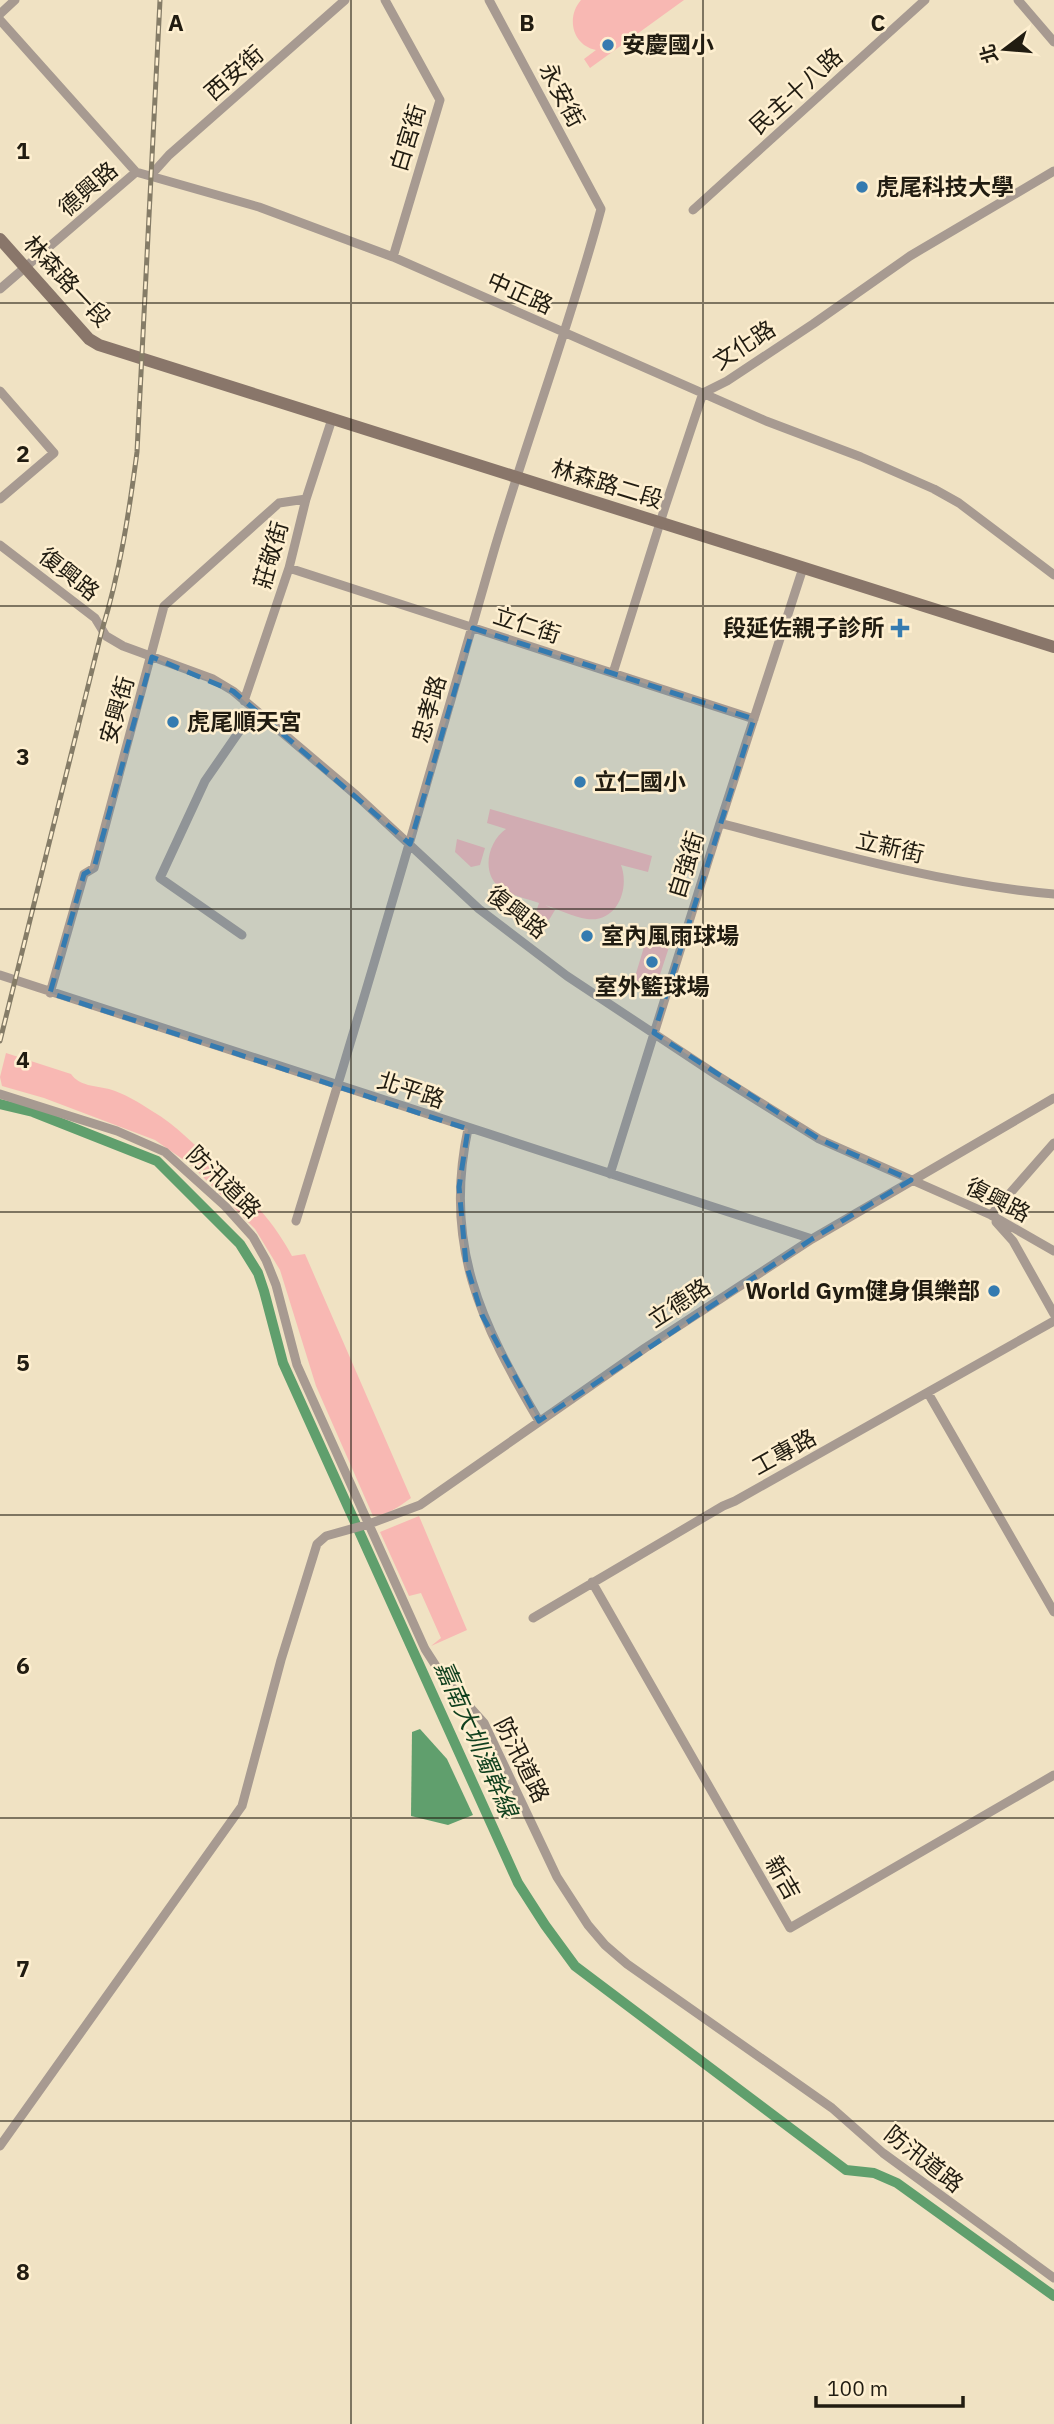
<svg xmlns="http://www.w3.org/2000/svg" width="1054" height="2424" viewBox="0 0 1054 2424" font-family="'IBM Plex Sans','Noto Sans TC',sans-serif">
<rect width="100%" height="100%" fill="#f0e2c3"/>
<path fill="#f8b8b3" d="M581 0H684L590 68 584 59 596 50C572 45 566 17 581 0Z
M490 809 652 856 648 872 621 865C630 889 617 923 587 919 573 917 558 909 545 905L555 910 549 920 535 915 539 903C528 899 514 896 503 890 480 876 487 842 506 829L487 823Z
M457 839 485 848 480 865 471 867 455 852Z
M647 937 670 944 656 987 634 980Z
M6 1053 71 1074C79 1086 96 1086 109 1089 123 1093 140 1103 152 1111 176 1125 197 1147 217 1166 248 1197 271 1217 292 1256L305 1254 411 1498C400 1506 386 1516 373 1516L316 1386 280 1270 255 1229 191 1165 155 1140 44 1098 2 1086 0 1077Z
M419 1516 467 1630 431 1646 441 1638 421 1593 409 1596 380 1532Z"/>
<path fill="#609f6d" d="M420 1729 447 1759 473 1815 448 1825 411 1816 412 1732Z"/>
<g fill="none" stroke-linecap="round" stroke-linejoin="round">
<path stroke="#609f6d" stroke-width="10" d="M0 1104 33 1112 157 1161 240 1244 258 1273 264 1291 283 1363 518 1883 545 1925 575 1966 846 2170 874 2173 897 2183 1054 2296"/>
<path stroke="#a79a91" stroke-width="9" d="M385 0 440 100 393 257
M1018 0 1054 42
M0 14 15 0
M0 20 136 172 259 207 393 257 766 421 861 457 934 489 959 503 1054 575
M151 175 169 155 345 0
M693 210 925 0
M0 289 136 172
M0 391 54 453 0 499
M0 545 95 618 106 636 123 646 213 679 233 691 356 795 479 909 567 976 718 1076 819 1139 991 1215 1054 1251
M289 568 754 719
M613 673 665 507 703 393 727 381 813 324 910 256 1054 171
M244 701 289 568 306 499 332 419
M720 823C830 852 940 884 1054 894
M242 935 160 878 205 781 254 710
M0 975 812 1239
M50 993 84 874 94 868 164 606 279 503 306 499
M0 1094 117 1131 165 1152 225 1206 253 1237 266 1260 276 1285 297 1365 425 1649 443 1677 484 1723 557 1877 588 1925 605 1945 627 1964 832 2108 883 2153 1054 2278
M468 1129C443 1245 481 1323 539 1421
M610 1174 720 823 803 568
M991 1215 1054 1143
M296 1221C365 999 429 776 493 554 527 438 570 325 601 209L489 0
M996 1222 1013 1241 1054 1314
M928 1393 1054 1612
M592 1582 790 1928 1054 1775
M533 1618 723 1506 735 1501 1054 1321
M0 2146 242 1806 281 1660 317 1544 326 1536 369 1524 420 1505 645 1348 812 1239 1054 1098"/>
<path stroke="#89766a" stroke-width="12" d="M0 239 89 339 99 345 1054 647"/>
<g stroke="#857c67" stroke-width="5">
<path id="rail" d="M0 1041 102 630C120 572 129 513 137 452L160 0"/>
</g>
<use href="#rail" stroke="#feefd0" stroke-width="2.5" stroke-dasharray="8" stroke-linecap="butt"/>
</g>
<path fill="#357bb0" fill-opacity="0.2" stroke="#357bb0" stroke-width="5" stroke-dasharray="14 9" stroke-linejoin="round" d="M473 628 754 719 654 1033 819 1139 911 1180 812 1239 539 1421 482 1315 466 1264 459 1187 468 1129 50 993 84 874 94 868 152 657 233 691 410 844Z"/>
<path fill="none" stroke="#211c11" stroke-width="2" stroke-opacity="0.55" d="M351 0V2424M703 0V2424M0 303H1054M0 606H1054M0 909H1054M0 1212H1054M0 1515H1054M0 1818H1054M0 2121H1054"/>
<g fill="#357bb0" stroke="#feefd0" stroke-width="2.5">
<circle cx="608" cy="45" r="7"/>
<circle cx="862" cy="187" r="7"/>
<path d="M896.5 617.5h7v7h7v7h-7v7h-7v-7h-7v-7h7z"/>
<circle cx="173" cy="722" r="7"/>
<circle cx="580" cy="782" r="7"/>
<circle cx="587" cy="936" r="7"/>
<circle cx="652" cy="962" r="7"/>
<circle cx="994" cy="1291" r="7"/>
</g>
<g text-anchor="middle" stroke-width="5" stroke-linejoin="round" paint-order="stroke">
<g font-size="23" font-weight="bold" fill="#211c11" stroke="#feefd0" text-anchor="start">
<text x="622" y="53">安慶國小</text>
<text x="876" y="195">虎尾科技大學</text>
<text x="884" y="636" text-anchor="end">段延佐親子診所</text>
<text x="187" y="730">虎尾順天宮</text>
<text x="594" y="790">立仁國小</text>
<text x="601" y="944">室內風雨球場</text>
<text x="652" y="995" text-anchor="middle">室外籃球場</text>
<text x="980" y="1299" text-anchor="end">World Gym健身俱樂部</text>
</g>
<g font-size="23" fill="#211c11" stroke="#feefd0">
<text transform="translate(234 73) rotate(-41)" y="8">西安街</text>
<text transform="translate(796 91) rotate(-42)" y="8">民主十八路</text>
<text transform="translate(562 95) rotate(62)" y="8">永安街</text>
<text transform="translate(408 138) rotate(-73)" y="8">白宮街</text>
<text transform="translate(88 189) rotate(-41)" y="8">德興路</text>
<text transform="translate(67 281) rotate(47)" y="8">林森路一段</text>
<text transform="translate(520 293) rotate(24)" y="8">中正路</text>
<text transform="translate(744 345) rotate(-33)" y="8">文化路</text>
<text transform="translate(607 484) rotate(17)" y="8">林森路二段</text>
<text transform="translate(271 555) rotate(-74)" y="8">莊敬街</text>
<text transform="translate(69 574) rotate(38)" y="8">復興路</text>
<text transform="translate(527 625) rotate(18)" y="8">立仁街</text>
<text transform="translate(429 709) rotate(-74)" y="8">忠孝路</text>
<text transform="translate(117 710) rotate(-74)" y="8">安興街</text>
<text transform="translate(890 847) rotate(13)" y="8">立新街</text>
<text transform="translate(686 865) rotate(-73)" y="8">自強街</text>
<text transform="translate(517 912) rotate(38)" y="8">復興路</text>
<text transform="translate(411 1090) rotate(18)" y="8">北平路</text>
<text transform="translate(224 1182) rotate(44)" y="8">防汛道路</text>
<text transform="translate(998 1200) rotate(27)" y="8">復興路</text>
<text transform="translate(679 1303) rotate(-33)" y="8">立德路</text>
<text transform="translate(784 1452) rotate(-29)" y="8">工專路</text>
<text transform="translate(522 1760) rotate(63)" y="8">防汛道路</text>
<text transform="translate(783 1878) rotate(60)" y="8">新吉</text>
<text transform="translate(924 2159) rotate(38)" y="8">防汛道路</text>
</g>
<g font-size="24" font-style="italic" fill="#0f3f1d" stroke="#feefd0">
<text transform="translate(476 1739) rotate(66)" y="8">嘉南大圳濁幹線</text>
</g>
</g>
<g font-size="23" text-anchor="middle" font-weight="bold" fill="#211c11" stroke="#feefd0" stroke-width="5" stroke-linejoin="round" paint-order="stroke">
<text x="176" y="31">A</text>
<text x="527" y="31">B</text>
<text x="878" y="31">C</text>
<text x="23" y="159">1</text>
<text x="23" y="462">2</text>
<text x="23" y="765">3</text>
<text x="23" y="1068">4</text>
<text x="23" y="1371">5</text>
<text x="23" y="1674">6</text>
<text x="23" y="1977">7</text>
<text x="23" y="2280">8</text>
</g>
<g transform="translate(1005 49) rotate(254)" stroke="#feefd0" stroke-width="5" paint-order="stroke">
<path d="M0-5L12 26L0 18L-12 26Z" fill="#211c11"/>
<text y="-10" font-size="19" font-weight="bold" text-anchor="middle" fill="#211c11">北</text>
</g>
<path d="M816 2396v10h147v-10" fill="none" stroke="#211c11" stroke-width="3.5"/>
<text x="827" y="2396" font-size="21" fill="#211c11" stroke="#feefd0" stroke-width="5" paint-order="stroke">100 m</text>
</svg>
